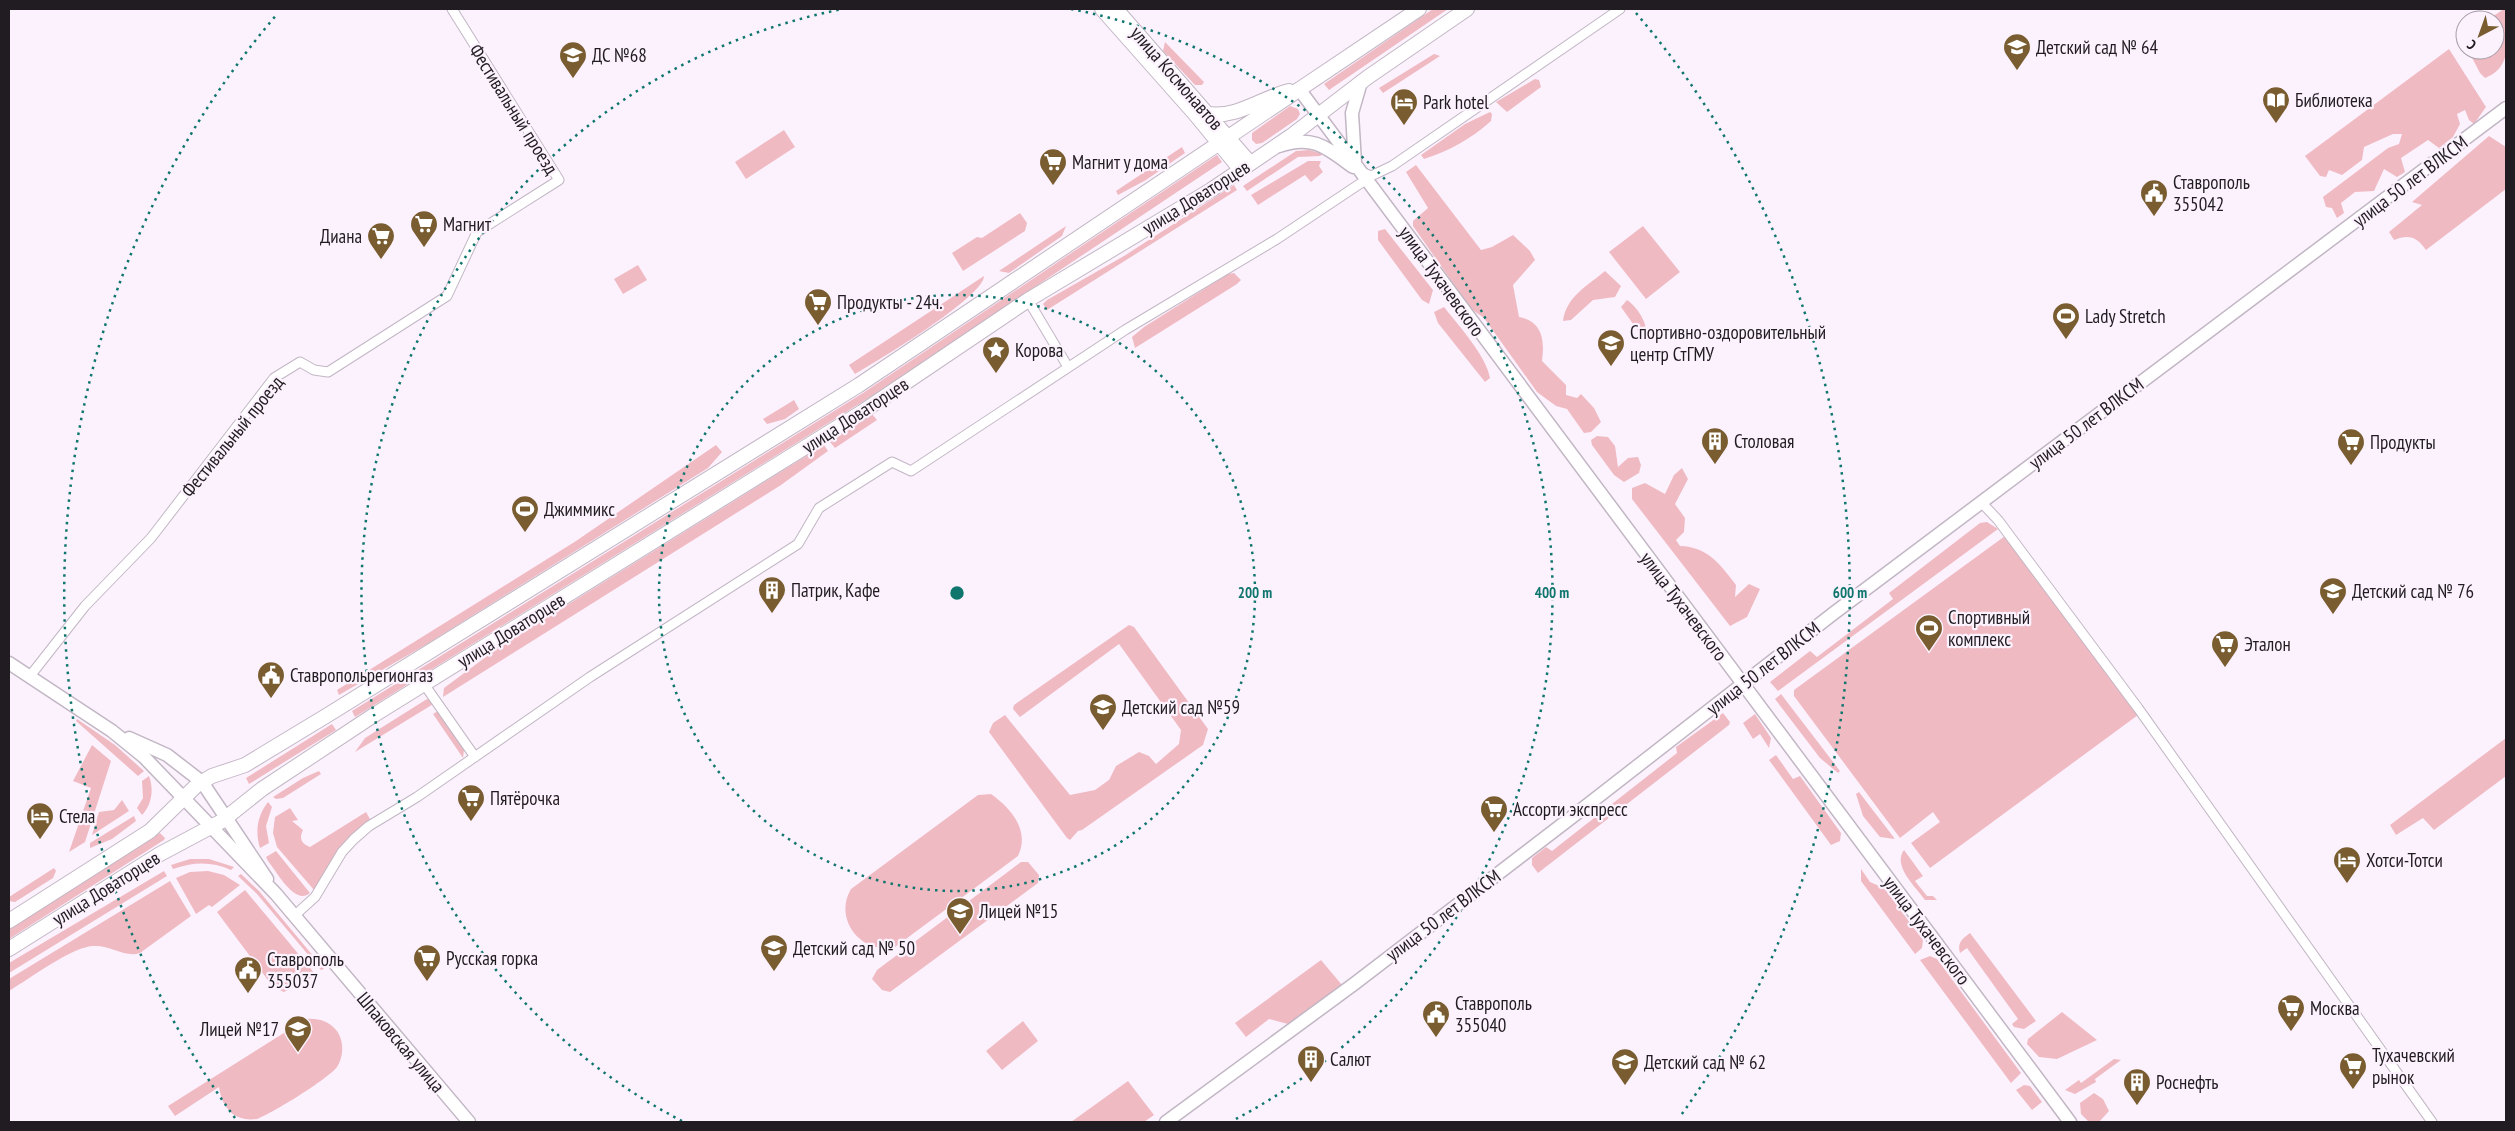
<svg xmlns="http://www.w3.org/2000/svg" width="2515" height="1131" viewBox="0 0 2515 1131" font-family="'PT Sans Narrow',sans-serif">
<rect width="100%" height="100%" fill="#fcf2fe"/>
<path fill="#f0bac3" d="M1433 9H1448L1329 90 1324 84Z
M2504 9H2506C2506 35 2515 67 2485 78L2480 73 2468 50H2495V20H2487Z
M1165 42 1204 82 1202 85H1195L1163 51Z
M2449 49 2486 107 2474 124 2469 120 2465 110 2457 114 2460 124 2453 137 2439 148 2428 140 2401 158 2405 172 2397 177 2384 169 2374 191 2355 192 2341 203 2344 213 2337 218 2332 208 2326 207 2323 197 2388 148 2399 144 2402 134H2393L2364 147 2362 160 2342 175 2329 170 2326 177 2320 176 2305 156Z
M1434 54 1440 56 1383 93 1379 88Z
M1535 79 1539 80 1541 87 1507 112 1496 102Z
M1290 106 1298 109 1300 114 1297 119 1262 143 1256 144 1252 140V133Z
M1490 112 1492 114 1491 121C1471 139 1449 151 1424 159L1421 155 1465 124Z
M784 130 795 147 746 179 735 162Z
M2489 136 2506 147V189L2426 250C2417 237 2409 234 2394 240L2389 232 2422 205 2412 202Z
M1182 147 1185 153 1146 180 1118 195 1116 191Z
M1309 150 1323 154 1320 156 1298 157 1247 191 1243 186 1296 151Z
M1217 155 1222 162 867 399 355 717 352 711 863 393Z
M1308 161H1321L1319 166 1323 172 1311 182 1305 175 1258 205 1251 195Z
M1416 165 1481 250 1492 247 1513 235 1530 251 1535 260 1513 285 1519 317C1542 321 1545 340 1542 361L1566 385V395L1577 398 1581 394 1594 408 1601 422 1591 432 1584 433 1567 409 1556 406 1537 392 1484 318 1471 309 1413 226V221L1428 208 1406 172Z
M1234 185 1237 190 1047 310 1043 304 1047 300 1124 256Z
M1020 213 1027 223 1025 231 963 271 952 253 977 237 982 238Z
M1066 226 1062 236 1009 273 999 271Z
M1643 226 1680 272 1646 299 1609 252Z
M1385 229 1433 290 1429 304 1422 300 1378 240V231Z
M638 265 647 280 623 294 614 279Z
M1605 271 1621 286 1615 297 1593 300 1571 320 1563 321C1566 297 1587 286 1605 271Z
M1234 273 1241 280 1237 284 1135 348 1132 337 1144 327 1228 274Z
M984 276C984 297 876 362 855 374L849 365Z
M1627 300C1636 306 1646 320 1646 331L1641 335 1621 307Z
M1444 307C1458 325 1486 355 1490 378L1485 382 1438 323 1434 312Z
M794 400 799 409 785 419 767 424 763 419Z
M872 414 877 420 835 448 830 442Z
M1597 436 1608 437 1615 446 1618 467 1628 458 1638 457 1641 465 1639 473 1624 482 1614 475 1592 445 1591 440Z
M716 445 722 452 708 468 427 644 339 695 337 690 576 541Z
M824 445 828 451 781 485 443 697 444 688 498 648Z
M1682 468 1688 479 1675 504 1685 518 1684 532 1676 540 1680 546C1708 547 1720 564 1736 585L1735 597 1749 584 1760 589 1747 617 1730 626 1632 499V488L1645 483 1665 494 1674 475Z
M1987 522 1998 529 1778 691 1770 682 1810 651 1817 657 1893 599 1889 593 1980 523Z
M2005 536 2138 715 1930 868 1911 843 1940 822 1933 812 1900 838 1794 696V690Z
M1129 625 1134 627 1208 729 1203 745 1082 830 1078 831 1070 840 1067 838 989 732 993 723 1005 715 1070 795 1095 790 1109 780 1116 766 1139 752 1149 756 1156 764 1179 744 1181 730 1119 644 1020 717 1013 709 1014 705Z
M1781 694 1840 771 1838 773 1820 758 1775 699Z
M427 699 435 703 355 752 365 738Z
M438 711 464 750 463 758 433 714Z
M1723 713 1730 722 1729 725 1538 873 1532 865V858L1546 847 1552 851 1677 753 1676 747Z
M1755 714 1771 738 1769 748 1760 734 1753 739 1743 723Z
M77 719 115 745 144 771 138 776 76 721Z
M332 724 336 730 249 784 246 778Z
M2506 738V776L2434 830 2423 818 2396 835 2390 825Z
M92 745 111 761 85 842 69 852 91 788 73 781Z
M1776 755 1793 779 1800 776 1841 833 1840 841 1831 845 1769 760Z
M319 771 321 774 283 798 276 799 273 797 303 778Z
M149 776C154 789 152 805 142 815L137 808 143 798 142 781Z
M1859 792 1895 839 1880 837 1863 816 1856 794Z
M991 794C1012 809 1030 831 1018 856L895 947C861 955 833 919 851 889L978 795Z
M122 800 129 811 92 835 99 812 114 810Z
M268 802 272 807 266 826 269 843 260 848C255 832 257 816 268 802Z
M290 808 298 820 292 821 303 830C299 838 301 844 310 847L366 812 370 819 339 848 314 890 277 847 273 833 275 817Z
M134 816 136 821 112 839 90 848V843Z
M160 833 165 838 164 840 9 939V929Z
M1904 850 1923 876 1915 881 1927 896H1933L1937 900H1925C1916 887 1892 866 1904 850Z
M276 851 310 893C295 906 277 872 268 861L266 857Z
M190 859H209L234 867 231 870C211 861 193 862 173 869L171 865Z
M1021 862H1028L1039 875 1038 883 890 992 882 990 872 979 877 970Z
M54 868 56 871 53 878 15 902 9 901V897Z
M1861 869 1870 882 1884 888 1923 940 1922 948 1915 954 1861 881Z
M164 871 167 876 9 973V963Z
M208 871 224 875 240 885 212 907 209 905 196 914 176 878 190 872Z
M241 874 259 891 324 969 321 970 257 894 238 876Z
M170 881 191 916 140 953C125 958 110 945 94 946 73 946 29 979 9 991V979Z
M245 890 316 975 284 992 273 987 217 912Z
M1970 933 2036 1021 2024 1029 2014 1027 2012 1024 2018 1019 1967 948 1960 953C1957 943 1962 939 1970 933Z
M1930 956 1937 959 2021 1073 2011 1083 1920 960Z
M1321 960 1342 985 1288 1024 1269 1019 1246 1037 1235 1023Z
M2062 1012 2097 1040 2057 1059 2039 1057 2027 1044 2028 1039Z
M306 1019C318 1018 329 1021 337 1031 344 1041 344 1056 337 1067 328 1079 271 1114 257 1119 234 1122 222 1108 219 1087L175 1116 168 1106Z
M1023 1021 1038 1041 1002 1070 986 1051Z
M2114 1059 2121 1060 2095 1079 2096 1082 2075 1094 2065 1090 2079 1080 2081 1083Z
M1128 1081 1154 1115 1144 1122H1071Z
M2024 1085 2030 1086 2042 1102 2032 1110 2016 1090Z
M2094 1093 2103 1099 2109 1111 2099 1122H2089L2081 1114 2080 1103Z"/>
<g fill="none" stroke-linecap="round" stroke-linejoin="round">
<g stroke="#c2b6c4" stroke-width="11">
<path id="street" d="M1362 172 1371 176 1392 166 1620 9
M1028 300 1068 367
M1981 502 1998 520 2138 708 2432 1122
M30 676 85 606 151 538 274 378 300 362 314 370 328 372 447 296 477 232 559 180 452 9
M424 684 475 757
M294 916 315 897 342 852 354 839 369 826 417 797 590 677 798 544 819 508 892 462 911 471 1125 330 1277 239 1367 179"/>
</g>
<g stroke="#c2b6c4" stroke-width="15">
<path id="secondary" d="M1299 89 2070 1122
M1279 146C1313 134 1327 148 1353 167
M1355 163 1352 113 1361 82
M9 663 112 731 144 757 276 894 469 1122
M129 738 167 755 202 782 267 879
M1166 1122 1354 984 1572 817 1834 613 2506 108"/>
</g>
<g stroke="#c2b6c4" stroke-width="16">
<path id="primary" d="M1102 9 1195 114 1241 170
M1116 9 1250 163
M1209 114C1237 118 1262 98 1289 91
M9 921 150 831 197 785 212 776 245 765 326 716 859 385 1419 9
M9 949 160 854 222 821 262 789 374 715 862 412 1028 300 1211 190 1291 136 1368 77 1467 9"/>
</g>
<use href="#street" stroke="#fff" stroke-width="9"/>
<use href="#secondary" stroke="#fff" stroke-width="12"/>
<use href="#primary" stroke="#fff" stroke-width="14"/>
</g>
<g fill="none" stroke="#0f766e" stroke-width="2.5" stroke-dasharray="2.5 5">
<circle cx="957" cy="593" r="298"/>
<path d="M682 1121A595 595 0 0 1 843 9M1071 9A595 595 0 0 1 1232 1121"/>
<path d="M235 1118A893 893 0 0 1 278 13M1636 13A893 893 0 0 1 1679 1118"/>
</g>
<defs>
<g id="school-pin" transform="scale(1.4375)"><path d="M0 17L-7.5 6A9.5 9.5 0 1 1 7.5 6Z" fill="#795c2f" stroke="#fcf2fe"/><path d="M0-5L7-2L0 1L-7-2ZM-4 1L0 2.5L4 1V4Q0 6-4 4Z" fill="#fff"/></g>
<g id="library-pin" transform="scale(1.4375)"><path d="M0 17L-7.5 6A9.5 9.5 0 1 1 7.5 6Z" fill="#795c2f" stroke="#fcf2fe"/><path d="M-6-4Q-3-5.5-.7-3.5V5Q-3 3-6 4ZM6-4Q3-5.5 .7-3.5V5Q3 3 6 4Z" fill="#fff"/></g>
<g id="hotel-pin" transform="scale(1.4375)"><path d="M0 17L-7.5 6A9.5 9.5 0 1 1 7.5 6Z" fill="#795c2f" stroke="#fcf2fe"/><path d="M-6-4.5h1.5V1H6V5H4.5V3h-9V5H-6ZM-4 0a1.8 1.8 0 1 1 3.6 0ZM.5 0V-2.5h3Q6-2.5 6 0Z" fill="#fff"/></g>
<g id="supermarket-pin" transform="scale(1.4375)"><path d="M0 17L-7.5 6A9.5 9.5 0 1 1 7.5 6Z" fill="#795c2f" stroke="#fcf2fe"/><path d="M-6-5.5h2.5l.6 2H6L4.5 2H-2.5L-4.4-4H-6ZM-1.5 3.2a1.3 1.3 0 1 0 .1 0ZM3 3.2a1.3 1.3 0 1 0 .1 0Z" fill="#fff"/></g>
<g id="civic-pin" transform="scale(1.4375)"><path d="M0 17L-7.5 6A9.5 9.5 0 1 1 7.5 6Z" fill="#795c2f" stroke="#fcf2fe"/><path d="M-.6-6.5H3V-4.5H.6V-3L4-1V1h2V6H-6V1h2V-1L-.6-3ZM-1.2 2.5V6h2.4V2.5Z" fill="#fff"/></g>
<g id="stadium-pin" transform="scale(1.4375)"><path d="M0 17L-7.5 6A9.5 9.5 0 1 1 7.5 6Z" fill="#795c2f" stroke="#fcf2fe"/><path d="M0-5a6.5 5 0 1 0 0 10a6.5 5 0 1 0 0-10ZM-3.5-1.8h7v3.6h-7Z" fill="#fff"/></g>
<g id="university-pin" transform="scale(1.4375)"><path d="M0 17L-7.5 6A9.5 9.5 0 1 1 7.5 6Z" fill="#795c2f" stroke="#fcf2fe"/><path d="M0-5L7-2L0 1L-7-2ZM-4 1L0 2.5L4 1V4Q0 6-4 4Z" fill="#fff"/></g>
<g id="sight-pin" transform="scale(1.4375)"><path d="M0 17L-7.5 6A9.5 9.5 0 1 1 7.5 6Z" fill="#795c2f" stroke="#fcf2fe"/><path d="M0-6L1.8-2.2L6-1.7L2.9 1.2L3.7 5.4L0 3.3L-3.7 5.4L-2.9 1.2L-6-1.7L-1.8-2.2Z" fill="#fff"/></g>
<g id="building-pin" transform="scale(1.4375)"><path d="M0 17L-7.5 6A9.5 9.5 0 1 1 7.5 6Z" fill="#795c2f" stroke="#fcf2fe"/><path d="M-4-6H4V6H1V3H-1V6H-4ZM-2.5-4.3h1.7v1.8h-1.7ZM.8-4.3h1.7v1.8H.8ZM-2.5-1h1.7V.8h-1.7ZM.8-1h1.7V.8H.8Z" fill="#fff"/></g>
</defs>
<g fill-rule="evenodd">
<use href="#school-pin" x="2017" y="47"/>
<use href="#school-pin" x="573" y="55"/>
<use href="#library-pin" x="2276" y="100"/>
<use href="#hotel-pin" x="1404" y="102"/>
<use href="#supermarket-pin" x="1053" y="162"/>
<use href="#civic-pin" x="2154" y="193"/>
<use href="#supermarket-pin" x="424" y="224"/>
<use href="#supermarket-pin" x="381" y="236"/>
<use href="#supermarket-pin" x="818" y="302"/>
<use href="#stadium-pin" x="2066" y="316"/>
<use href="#university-pin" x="1611" y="343"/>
<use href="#sight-pin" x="996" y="350"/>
<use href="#building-pin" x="1715" y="441"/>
<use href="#supermarket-pin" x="2351" y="442"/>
<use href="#stadium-pin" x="525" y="509"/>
<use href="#building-pin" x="772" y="590"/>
<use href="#school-pin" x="2333" y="591"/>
<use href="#stadium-pin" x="1929" y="628"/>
<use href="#supermarket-pin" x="2225" y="644"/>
<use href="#civic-pin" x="271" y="675"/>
<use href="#school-pin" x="1103" y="707"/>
<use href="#supermarket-pin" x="471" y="798"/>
<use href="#supermarket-pin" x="1494" y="809"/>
<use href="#hotel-pin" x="40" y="816"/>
<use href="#hotel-pin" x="2347" y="860"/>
<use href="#school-pin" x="960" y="911"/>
<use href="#school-pin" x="774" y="948"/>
<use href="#supermarket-pin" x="427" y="958"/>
<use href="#civic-pin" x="248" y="970"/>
<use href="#supermarket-pin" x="2291" y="1008"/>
<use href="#civic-pin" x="1436" y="1014"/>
<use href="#school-pin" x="298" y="1029"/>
<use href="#building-pin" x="1311" y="1059"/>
<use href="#school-pin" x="1625" y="1062"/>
<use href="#supermarket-pin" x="2353" y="1066"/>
<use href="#building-pin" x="2137" y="1082"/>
</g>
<g text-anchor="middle" stroke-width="4.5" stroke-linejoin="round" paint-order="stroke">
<g font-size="19" fill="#211c21" stroke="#fcf2fe" text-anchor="start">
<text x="2036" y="54">Детский сад № 64</text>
<text x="592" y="62">ДС №68</text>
<text x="2295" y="107">Библиотека</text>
<text x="1423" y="109">Park hotel</text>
<text x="1072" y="169">Магнит у дома</text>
<text x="2173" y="189">Ставрополь<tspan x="2173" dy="22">355042</tspan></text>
<text x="443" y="231">Магнит</text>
<text x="362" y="243" text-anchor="end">Диана</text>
<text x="837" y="309">Продукты - 24ч.</text>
<text x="2085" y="323">Lady Stretch</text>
<text x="1630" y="339">Спортивно-оздоровительный<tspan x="1630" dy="22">центр СтГМУ</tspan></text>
<text x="1015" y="357">Корова</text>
<text x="1734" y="448">Столовая</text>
<text x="2370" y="449">Продукты</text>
<text x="544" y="516">Джиммикс</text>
<text x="791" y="597">Патрик, Кафе</text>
<text x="2352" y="598">Детский сад № 76</text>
<text x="1948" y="624">Спортивный<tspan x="1948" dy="22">комплекс</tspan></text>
<text x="2244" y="651">Эталон</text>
<text x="290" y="682">Ставропольрегионгаз</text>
<text x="1122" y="714">Детский сад №59</text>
<text x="490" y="805">Пятёрочка</text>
<text x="1513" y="816">Ассорти экспресс</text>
<text x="59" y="823">Стела</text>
<text x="2366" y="867">Хотси-Тотси</text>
<text x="979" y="918">Лицей №15</text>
<text x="793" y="955">Детский сад № 50</text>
<text x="446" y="965">Русская горка</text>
<text x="267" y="966">Ставрополь<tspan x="267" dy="22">355037</tspan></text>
<text x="1455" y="1010">Ставрополь<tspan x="1455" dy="22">355040</tspan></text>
<text x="2310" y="1015">Москва</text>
<text x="279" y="1036" text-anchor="end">Лицей №17</text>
<text x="2372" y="1062">Тухачевский<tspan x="2372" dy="22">рынок</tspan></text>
<text x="1330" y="1066">Салют</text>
<text x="1644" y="1069">Детский сад № 62</text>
<text x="2156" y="1089">Роснефть</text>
</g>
<g font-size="19" fill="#211c21" stroke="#fcf2fe">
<text transform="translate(1177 78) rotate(49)" y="7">улица Космонавтов</text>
<text transform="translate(514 109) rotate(58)" y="7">Фестивальный проезд</text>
<text transform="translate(2410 181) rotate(-37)" y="7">улица 50 лет ВЛКСМ</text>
<text transform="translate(1196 197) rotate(-32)" y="7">улица Доваторцев</text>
<text transform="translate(1442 281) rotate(54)" y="7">улица Тухачевского</text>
<text transform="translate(855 415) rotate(-33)" y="7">улица Доваторцев</text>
<text transform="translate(2086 423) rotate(-37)" y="7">улица 50 лет ВЛКСМ</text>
<text transform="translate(232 436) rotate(-51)" y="7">Фестивальный проезд</text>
<text transform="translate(1684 606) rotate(53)" y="7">улица Тухачевского</text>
<text transform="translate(511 630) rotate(-32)" y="7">улица Доваторцев</text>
<text transform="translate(1763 668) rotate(-38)" y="7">улица 50 лет ВЛКСМ</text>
<text transform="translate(106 888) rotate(-32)" y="7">улица Доваторцев</text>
<text transform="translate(1443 915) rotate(-37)" y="7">улица 50 лет ВЛКСМ</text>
<text transform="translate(1927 930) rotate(53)" y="7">улица Тухачевского</text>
<text transform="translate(401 1042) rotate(50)" y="7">Шпаковская улица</text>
</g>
</g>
<circle cx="957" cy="593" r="8" fill="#0f766e" stroke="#fcf2fe" stroke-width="2.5"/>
<g font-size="15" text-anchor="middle" font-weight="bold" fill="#0f766e" stroke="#fcf2fe" stroke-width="4.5" stroke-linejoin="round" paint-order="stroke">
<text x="1255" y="598">200 m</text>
<text x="1552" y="598">400 m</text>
<text x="1850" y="598">600 m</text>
</g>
<rect width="2515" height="1131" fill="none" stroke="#211c21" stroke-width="20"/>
<g transform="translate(2480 35) rotate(221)"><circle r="24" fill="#fcf2fe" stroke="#a49ca6"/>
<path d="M0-4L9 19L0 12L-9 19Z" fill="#795c2f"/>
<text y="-8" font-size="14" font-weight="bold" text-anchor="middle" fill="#211c21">С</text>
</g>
</svg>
